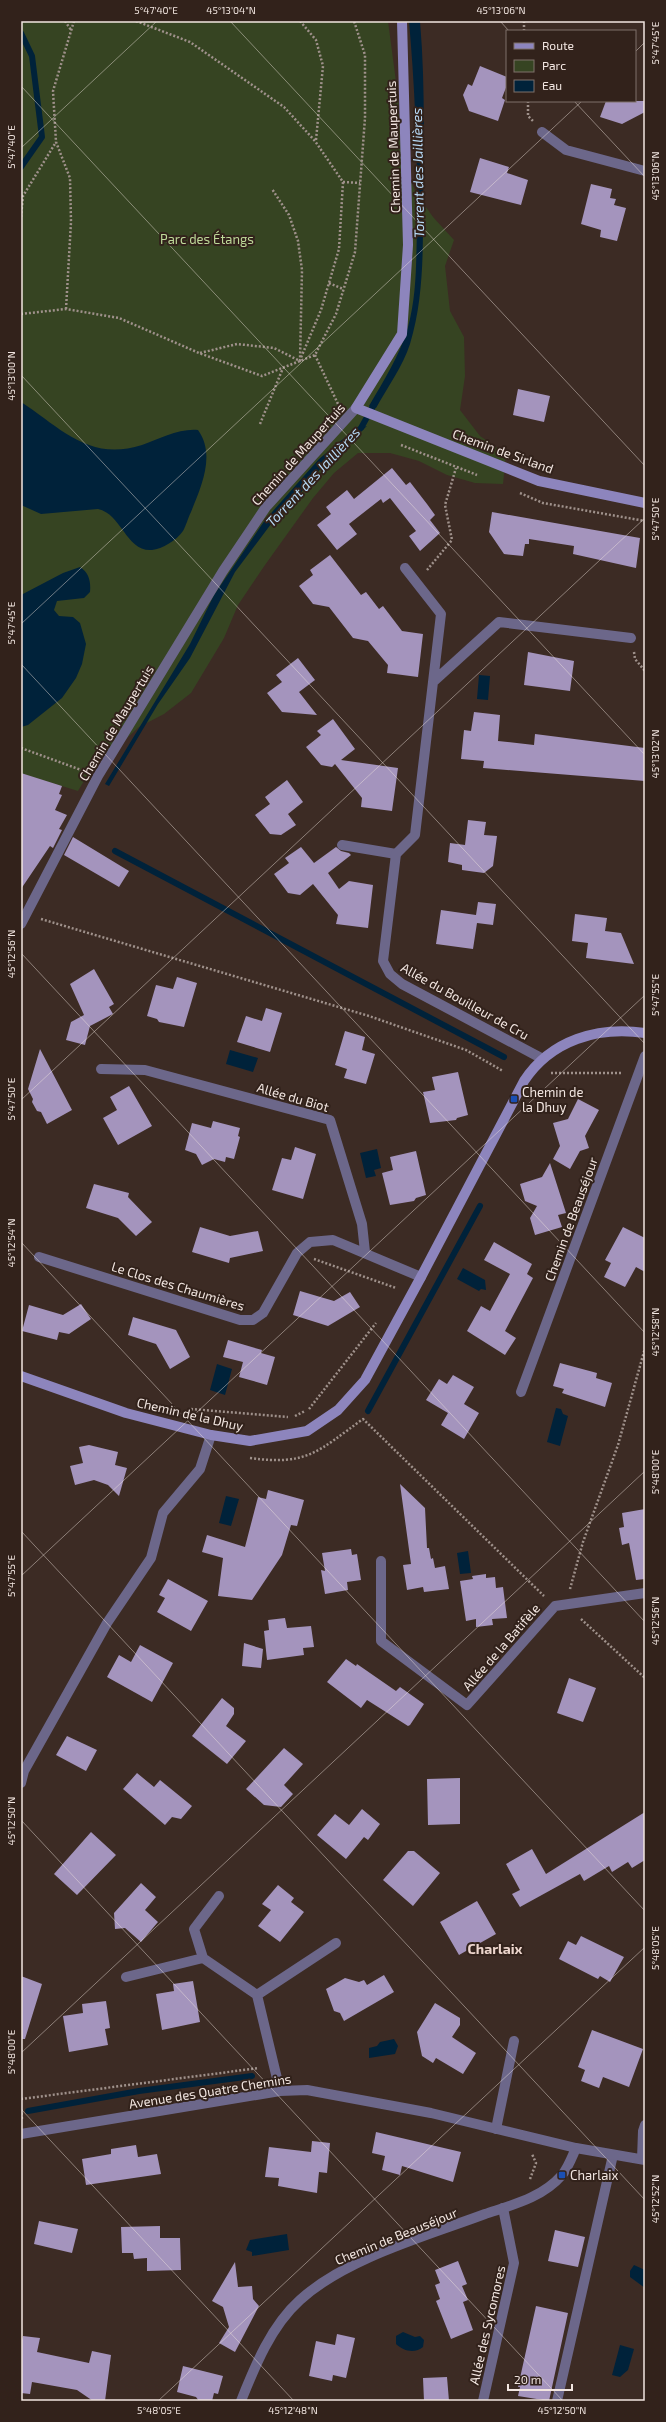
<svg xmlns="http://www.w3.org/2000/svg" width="666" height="2422" viewBox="0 0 666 2422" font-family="'Exo 2',sans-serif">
<rect width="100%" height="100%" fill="#3c2b24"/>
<path fill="#364422" d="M21 21H388L398 97 402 160 416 193 433 217 454 240 445 266 450 311 464 337 465 376 460 410 480 436 506 454 503 484 475 483 447 475 419 461 390 453H358L334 473 313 498 265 565 238 605 224 638 191 693 164 714 139 727 116 748 96 761 78 791 23 774 21 777Z"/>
<path fill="#00223a" d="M409 21H420C425 80 424 140 423 200 423 248 424 298 410 344 403 366 387 388 376 408L369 406C384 380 400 355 408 327 417 294 416 261 417 227 418 158 415 90 409 21Z
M21 402C61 428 89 462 142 445 159 439 180 428 198 430 216 455 201 487 191 512 188 518 186 526 183 531 177 540 162 549 152 550 126 552 122 514 98 509L41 514 21 505Z
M367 426 322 467 298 496 280 512 235 572 190 658 158 704 109 786 105 784 190 644 214 595 265 520 319 459 354 430Z
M80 567C89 573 91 581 90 592L84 598 57 601 54 610 59 616 73 617 80 623 86 644 82 664 76 678 62 698 28 725 21 727V595L63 573Z
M479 675 490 676 488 700 477 699Z
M230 1050 258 1058 253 1072 226 1064Z
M377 1149 381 1168 374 1170 376 1176 366 1178 360 1153Z
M463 1268 485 1280 486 1290 481 1289 479 1291 457 1279Z
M217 1364 232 1369 225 1395 210 1390Z
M556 1408 561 1409 563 1414 568 1416 560 1446 547 1442Z
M226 1496 239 1499 231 1526 219 1523Z
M468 1551 471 1573 460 1574 457 1553Z
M394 2039 398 2046 395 2054 369 2058V2048L377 2046 380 2042Z
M287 2234 289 2250 252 2256V2252L246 2250 250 2240Z
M634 2265 645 2270V2288L630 2277V2271Z
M403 2332 415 2337 420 2336 424 2340 423 2347C415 2354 403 2351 396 2344V2336Z
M620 2345 634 2349 628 2370 620 2377 612 2375Z"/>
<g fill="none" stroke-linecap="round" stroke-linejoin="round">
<path stroke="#00223a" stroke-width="6" d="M21 33 32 56 42 137 21 167
M356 432 361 428 376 401
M115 851 504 1057
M368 1411 480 1206
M28 2111 139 2091 252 2076"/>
</g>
<path fill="#a494bd" d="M480 66 507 77V85L502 98 505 100 498 121 469 111 463 95 468 84 472 86Z
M606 101H645V112L622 124 600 117Z
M480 158 509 167 507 173 528 180 521 205 470 192Z
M591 184 612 189 610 198 616 199 614 205 626 208 617 241 600 237 601 230 581 224Z
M518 389 550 396 544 422 513 415Z
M392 468 406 485 410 482 427 504 435 515 430 520 440 533 420 551 409 536 416 531 390 498 383 503 381 499 349 524 357 534 337 550 317 525 331 514 326 507 347 490 354 499Z
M492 512 640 538 636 568 573 554 574 546 529 539V544H525L523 556 504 554 489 532Z
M330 555 361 595 366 592 379 609 383 606 402 631 423 634 418 677 387 673 388 665 368 641 353 638 329 607 313 604 299 586 313 575 310 570Z
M528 652 574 661 570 691 524 685Z
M298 658 315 680 299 692 317 715 282 712 267 693 282 682 276 675Z
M474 712 500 715 498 741 534 745 535 734 645 748V781L483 768 484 761 461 759 464 730 471 731Z
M333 719 355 749 341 760 398 768 392 811 361 807 362 798 335 764 332 767 321 765 306 747 321 735 317 731Z
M21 773 62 786 59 794 62 795 55 810 67 815 59 829 62 830 53 848 50 846 21 889Z
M287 780 303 802 288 814 296 825 281 835 270 834 255 815 270 804 265 797Z
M468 820 486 822 484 835 497 836 493 866 484 873 462 870V865L448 862 450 843 465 845Z
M73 837 129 871 119 887 64 855Z
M301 847 314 863 336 847 341 851 349 853 351 855 328 873 339 889 349 881 373 885 368 928 336 924 338 915 313 884 300 895 288 893 274 874 289 863 285 858Z
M478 902 496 904 493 925 477 923 473 949 436 944 441 910 476 915Z
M575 914 607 918 605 931 621 933 634 964 586 958 588 943 572 941Z
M94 969 114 1004 109 1007 113 1014 90 1026 85 1045 66 1040 71 1022 84 1015 70 984Z
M177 977 197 983 184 1027 159 1022 157 1019 147 1016 156 985 173 989Z
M266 1008 282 1013 270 1052 237 1042 246 1016 262 1021Z
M345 1031 365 1037 362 1050 375 1054 366 1084 344 1078 347 1069 335 1065Z
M40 1049 72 1110 47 1124 41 1112 37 1111 32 1102 33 1099 28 1089Z
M458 1072 468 1115 457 1118 456 1120 430 1123 423 1092 435 1090 432 1077Z
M129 1086 152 1126 118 1145 103 1118 117 1110 110 1097Z
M578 1099 599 1110 585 1136 589 1148 580 1151 570 1169 553 1159 560 1146 553 1123 568 1119Z
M213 1121 240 1128 238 1136 240 1137 234 1159 226 1157 225 1162 214 1159 202 1165 196 1154 185 1150 192 1123 211 1128Z
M295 1147 316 1154 303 1199 272 1190 282 1158 291 1160Z
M416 1151 426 1195 416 1198 414 1201 390 1205 382 1173 393 1170 390 1157Z
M550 1163 566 1213 558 1215 562 1227 535 1235 530 1218 537 1206 525 1201 520 1184 542 1177Z
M94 1184 129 1193 128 1197 152 1222 136 1236 118 1218 86 1208Z
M200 1227 230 1236 258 1231 263 1251 230 1258 229 1263 192 1252Z
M623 1227 645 1238V1272L636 1267 625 1287 604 1277 611 1263 605 1260Z
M494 1242 532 1264 527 1274 533 1278 505 1331 516 1338 505 1355 467 1331 481 1306 490 1311 510 1274 484 1260Z
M300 1291 334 1301 350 1292 360 1307 328 1326 293 1315Z
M81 1304 91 1319 69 1334 59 1332 57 1340 22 1331 29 1305 63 1315Z
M133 1317 176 1330 190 1357 170 1369 156 1344 128 1335Z
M228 1340 262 1350 261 1353 275 1357 267 1385 239 1377 243 1362 223 1357Z
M560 1363 597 1373 596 1378 612 1383 605 1407 562 1393 564 1389 553 1386Z
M453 1375 474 1387 464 1404 479 1413 464 1439 441 1425 448 1413 426 1400 439 1379 447 1384Z
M89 1445 118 1452 115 1465 127 1468 119 1496 108 1485 94 1480 75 1485 70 1466 83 1463 79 1447Z
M400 1484 425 1508 427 1548H429L431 1559 433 1558 435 1568 445 1566 449 1589 424 1592 423 1587 407 1590 403 1565 411 1564Z
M268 1490 304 1500 297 1526 291 1525 282 1555 252 1600 218 1596 223 1558 202 1552 207 1535 245 1547 258 1497 266 1499Z
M645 1509V1579L636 1580 629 1543 622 1545 619 1528 624 1527 622 1513Z
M351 1549 352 1555 357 1554 361 1580 347 1582 348 1590 325 1594 321 1570 325 1571 322 1553Z
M486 1574V1578L495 1577 496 1588 503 1587 507 1618 492 1619 493 1625 476 1627V1619L466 1621 460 1581 473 1579 472 1576Z
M168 1579 208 1601 191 1631 157 1612 165 1598 159 1595Z
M285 1618 287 1628 311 1626 314 1647 303 1648 304 1655 267 1660 264 1631 269 1630 268 1620Z
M244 1643 263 1649 261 1668 242 1666Z
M140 1645 173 1663 152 1702 107 1677 119 1655 131 1662Z
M346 1659 356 1666 357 1664 396 1691 400 1687 424 1704 410 1725 408 1726 367 1700 361 1708 327 1682Z
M569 1678 596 1688 583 1722 557 1713Z
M222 1698 234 1708V1714L226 1726 246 1741 227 1764 192 1736Z
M67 1736 97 1750 86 1771 56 1755Z
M284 1748 303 1764 284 1785 293 1794 281 1807 264 1805 246 1789Z
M137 1773 154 1787 160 1780 192 1806 181 1819 172 1817 165 1825 123 1789Z
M460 1778V1824L428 1825 427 1779Z
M362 1809 380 1824 368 1840 364 1837 346 1859 317 1835 335 1814 349 1825Z
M645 1812V1860L632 1868 628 1862 612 1872 609 1866 584 1881 580 1874 520 1907 512 1894 520 1890 506 1864 532 1849 546 1874Z
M91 1832 116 1855 77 1895 54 1874Z
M408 1851H414L440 1873 413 1906 383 1880Z
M141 1883 156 1897 145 1910 158 1922 141 1942 125 1928 115 1929 114 1913Z
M278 1885 294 1898 291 1902 304 1912 280 1942 258 1926 271 1910 262 1904Z
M477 1901 496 1934 459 1955 440 1922Z
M581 1936 624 1957 610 1982 600 1976 598 1979 559 1959 568 1941 576 1945Z
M384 1975 394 1992 344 2021 340 2013 334 2011 326 1989 345 1978 359 1982 364 1980 367 1985Z
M21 1976 42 1984 25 2039H21Z
M193 1981 200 2022 162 2030 156 1994 174 1991 173 1984Z
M106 2001 110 2028 105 2029 108 2045 69 2052 63 2016 83 2013 82 2004Z
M435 2003 460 2018V2025L452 2037 476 2053 463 2074 436 2058 433 2063 422 2056 417 2032Z
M592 2030 643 2049 629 2087 603 2077 599 2088 581 2081 585 2070 578 2067Z
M376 2132 461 2152 453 2182 402 2166 400 2175 382 2170 385 2156 372 2153Z
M312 2141 330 2143 327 2173 319 2172 317 2193 278 2186 279 2178 265 2177 269 2147 311 2152Z
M136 2145 138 2157 157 2154 161 2174 86 2185 82 2159 111 2154V2149Z
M39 2221 78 2229 72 2253 34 2244Z
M160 2226V2238H180L181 2270 147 2271V2258L134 2259 133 2253H122L121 2227Z
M555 2230 585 2237 578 2267 548 2261Z
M458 2261 467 2284 462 2286 468 2300 463 2302 473 2330 451 2339 436 2301 440 2299 435 2285 440 2283 435 2270Z
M235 2262 238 2287 252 2286 253 2299 259 2306 235 2352 219 2343 229 2327 223 2307 212 2301Z
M536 2306 568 2313 549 2401 518 2396 520 2387H518Z
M337 2334 355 2338 346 2378 333 2375 332 2381 309 2376 316 2341 335 2345Z
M23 2336 40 2338 37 2352 89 2363 92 2351 111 2355 105 2401H93L77 2390 32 2382 30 2394 21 2393V2344Z
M183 2366 223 2376 218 2394 214 2393 212 2401H199L196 2397 177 2392Z
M447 2377 449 2401H424L423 2378Z"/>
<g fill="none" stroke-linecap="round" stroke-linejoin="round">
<path stroke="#9f918b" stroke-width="2.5" stroke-dasharray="2 2" stroke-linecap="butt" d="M65 21 71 30
M136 21 190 42 284 107 315 141 343 182 339 249 321 310 300 360
M300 21 316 40 323 66 316 140
M524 21V31
M528 101V116L533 121
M343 182 360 183
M21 217 23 196 56 142
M329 283 343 289
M66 309 71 222 70 178 56 142 53 91 74 21
M21 314 66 309 119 318 199 353 262 376 315 355 336 314 355 252 365 118V55L354 21
M200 353 237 344 274 348 300 361 302 270 298 241 289 215 272 189
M315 355 338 404
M260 424 283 368
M401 445 477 475
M520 493 543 503 645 521
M427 570 452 540 445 505 456 468
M634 652 635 659 645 671
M21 748 84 771
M41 919 369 1016 466 1050 503 1071
M551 1073H622
M314 1259 396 1288
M191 1409 288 1417
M309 1409 376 1323
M295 1416 305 1411
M250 1458C308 1466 318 1451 363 1419L544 1596
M570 1589 583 1542 618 1445 645 1348
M581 1619 645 1678
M21 2099 259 2068
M21 2109 22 2119
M530 2179 536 2163 532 2154"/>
<path stroke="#6c678a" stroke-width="10" d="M342 845 396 854
M483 2401 514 2263 503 2208
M557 2401 613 2155"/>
<path stroke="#6c678a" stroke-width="10" d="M542 132 566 150 645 171
M405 568 441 614 415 835 396 854 383 961 390 974 402 984 541 1058
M433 682 499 622 631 638
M21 924 98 776 223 571 266 507 356 408
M101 1069 145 1070 330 1120 362 1224 365 1252
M39 1257 240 1320H253L263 1313 297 1253 310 1242 333 1240 421 1277
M521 1392 645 1056
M381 1561V1641L467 1705 555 1606 645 1593
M21 1783 24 1771 107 1623 151 1558 163 1513 200 1469 211 1435
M203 1958 194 1929 219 1896
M126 1977 203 1958 257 1995 280 2091
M257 1995 336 1943
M496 2129 514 2041
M21 2134 280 2091 307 2090 431 2113 576 2148 645 2160
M642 2159 643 2131 645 2125
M241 2401C255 2366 271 2326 300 2300 346 2258 426 2236 485 2214 512 2205 542 2198 562 2175 568 2168 572 2157 576 2148"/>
<path stroke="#8d85bd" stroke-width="10" d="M402 21 408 245 402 334 356 408 539 481 645 503
M21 1376 126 1413 211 1435 250 1441 307 1431 338 1410 365 1380 421 1277 524 1081C551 1040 598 1026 645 1033"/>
</g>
<path fill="none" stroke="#f2e6e1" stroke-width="1" stroke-opacity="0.45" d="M230 21 645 466M500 21 509 31M635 52 645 42M21 86 645 755M574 101 645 177M21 148 157 21M21 375 645 1044M21 624 582 101M21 664 645 1333M21 953 645 1622M21 1100 645 518M21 1242 645 1911M21 1531 645 2200M21 1576 645 995M21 1820 563 2401M21 2053 645 1471M21 2109 294 2401M21 2398 24 2401M158 2401 645 1947"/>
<g fill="#1a4fb4" stroke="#32221b" stroke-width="1.5">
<rect x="510" y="1095" width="8" height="8" rx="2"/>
<rect x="558" y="2171" width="8" height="8" rx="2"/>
</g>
<g text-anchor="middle" stroke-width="4" stroke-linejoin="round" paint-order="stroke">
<g font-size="13" fill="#f2e6e1" stroke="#32221b">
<text transform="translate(393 147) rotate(-92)" y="5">Chemin de Maupertuis</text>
<text transform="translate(503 451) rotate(20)" y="5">Chemin de Sirland</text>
<text transform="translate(298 454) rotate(-48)" y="5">Chemin de Maupertuis</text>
<text transform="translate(116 723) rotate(-59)" y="5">Chemin de Maupertuis</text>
<text transform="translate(465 1001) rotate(29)" y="5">Allée du Bouilleur de Cru</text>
<text transform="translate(293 1097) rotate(16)" y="5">Allée du Biot</text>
<text transform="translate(571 1219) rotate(-70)" y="5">Chemin de Beauséjour</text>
<text transform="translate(178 1286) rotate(17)" y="5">Le Clos des Chaumières</text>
<text transform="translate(190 1414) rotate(13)" y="5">Chemin de la Dhuy</text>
<text transform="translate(501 1647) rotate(-49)" y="5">Allée de la Batifèle</text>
<text transform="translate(210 2091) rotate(-9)" y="5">Avenue des Quatre Chemins</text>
<text transform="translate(396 2236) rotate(-22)" y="5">Chemin de Beauséjour</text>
<text transform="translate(487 2325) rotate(-77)" y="5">Allée des Sycomores</text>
</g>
<g font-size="13" fill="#bed999" stroke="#32221b">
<text x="207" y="244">Parc des Étangs</text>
</g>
<g font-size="13" fill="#f2e6e1" stroke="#32221b" text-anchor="start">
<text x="522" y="1097">Chemin de<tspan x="522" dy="15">la Dhuy</tspan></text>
<text x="570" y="2180">Charlaix</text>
</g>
<g font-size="14" font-style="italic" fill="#b6d9f6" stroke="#32221b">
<text transform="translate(418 173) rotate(-91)" y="5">Torrent des Jaillières</text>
<text transform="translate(313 477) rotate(-47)" y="5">Torrent des Jaillières</text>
</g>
<g font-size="14" font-weight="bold" fill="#edd6cd" stroke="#32221b">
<text x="495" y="1954">Charlaix</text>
</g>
</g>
<rect width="666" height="2422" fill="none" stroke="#32221b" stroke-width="44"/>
<rect x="506" y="30" width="130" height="72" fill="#32221b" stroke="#7f706a"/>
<rect x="514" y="43" width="20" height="6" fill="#8d85bd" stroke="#7f706a"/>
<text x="542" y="50" font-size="12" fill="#f2e6e1">Route</text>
<rect x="514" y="60" width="20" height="12" fill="#364422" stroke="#7f706a"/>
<text x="542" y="70" font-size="12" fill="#f2e6e1">Parc</text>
<rect x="514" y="80" width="20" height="12" fill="#00223a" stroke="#7f706a"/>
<text x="542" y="90" font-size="12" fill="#f2e6e1">Eau</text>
<path d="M508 2384v6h64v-6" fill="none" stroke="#f2e6e1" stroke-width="2"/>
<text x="514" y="2384" font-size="12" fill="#f2e6e1" stroke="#32221b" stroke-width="3" paint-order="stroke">20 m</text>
<rect x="22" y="22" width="622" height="2378" fill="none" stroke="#f2e6e1" stroke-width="1.5"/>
<g font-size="10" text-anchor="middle" fill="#f2e6e1">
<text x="156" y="14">5°47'40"E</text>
<text x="231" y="14">45°13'04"N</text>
<text x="501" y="14">45°13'06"N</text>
<text transform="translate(655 43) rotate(-90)" y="4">5°47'45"E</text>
<text transform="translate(11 147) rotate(-90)" y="4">5°47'40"E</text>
<text transform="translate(655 176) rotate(-90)" y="4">45°13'06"N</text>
<text transform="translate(11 376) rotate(-90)" y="4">45°13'00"N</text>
<text transform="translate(655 519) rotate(-90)" y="4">5°47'50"E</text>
<text transform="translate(11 623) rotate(-90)" y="4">5°47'45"E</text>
<text transform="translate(655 754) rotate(-90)" y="4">45°13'02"N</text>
<text transform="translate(11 954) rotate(-90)" y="4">45°12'56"N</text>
<text transform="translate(655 995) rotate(-90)" y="4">5°47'55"E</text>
<text transform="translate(11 1099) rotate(-90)" y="4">5°47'50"E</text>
<text transform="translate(11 1243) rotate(-90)" y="4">45°12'54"N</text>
<text transform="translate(655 1332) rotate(-90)" y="4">45°12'58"N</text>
<text transform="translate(655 1472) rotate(-90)" y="4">5°48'00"E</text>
<text transform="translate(11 1576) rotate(-90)" y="4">5°47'55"E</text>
<text transform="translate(655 1621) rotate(-90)" y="4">45°12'56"N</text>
<text transform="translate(11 1821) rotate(-90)" y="4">45°12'50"N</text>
<text transform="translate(655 1948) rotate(-90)" y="4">5°48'05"E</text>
<text transform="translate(11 2052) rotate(-90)" y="4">5°48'00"E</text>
<text transform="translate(655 2199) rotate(-90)" y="4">45°12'52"N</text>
<text x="159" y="2414">5°48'05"E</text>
<text x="293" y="2414">45°12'48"N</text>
<text x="562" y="2414">45°12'50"N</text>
</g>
</svg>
